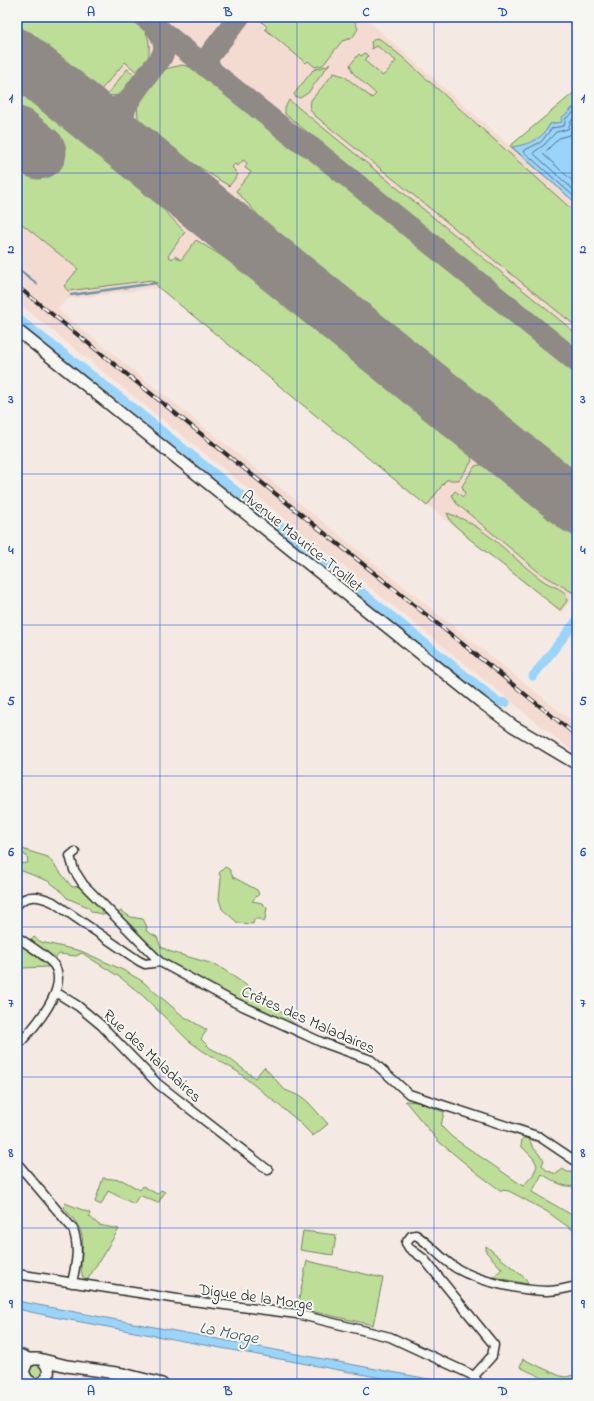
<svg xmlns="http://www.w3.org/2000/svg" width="594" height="1401" viewBox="0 0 594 1401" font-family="'Indie Flower',sans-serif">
<rect width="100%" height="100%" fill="#f5eae3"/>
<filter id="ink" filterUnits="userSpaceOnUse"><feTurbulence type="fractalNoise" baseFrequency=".025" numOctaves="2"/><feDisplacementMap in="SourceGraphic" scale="8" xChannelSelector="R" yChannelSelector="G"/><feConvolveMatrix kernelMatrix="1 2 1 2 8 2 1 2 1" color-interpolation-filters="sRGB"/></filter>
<g filter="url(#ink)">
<path fill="#f4dbd1" d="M17 17H364L577 205V594L561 613 159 288 69 299 57 309 577 725V755L17 302Z"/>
<path fill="#bcde97" stroke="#748461" d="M17 17H135C152 33 153 53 142 73H138L125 62 100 91 17 24Z
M257 17H353L358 29 352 38 342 41 323 65 315 67 308 61 306 63 265 29 267 27Z
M376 38 380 39 401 56 577 214V327L314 115 310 109 311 100 334 73 344 76 372 98 376 94 353 73 350 65 359 54 361 56 365 53 368 56 365 61 383 76 396 61 377 46 372 49 371 42Z
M330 63 308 93 300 98 295 96 294 94 313 70 326 66Z
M182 65 199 69 577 374V469L568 468 272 230 236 191 251 172 245 168 247 163 243 160 238 166 235 164 232 167 238 175 229 186 177 153 142 124 138 118 137 103 139 96 149 85 165 69Z
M127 69 137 76 138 79C130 90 121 98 107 95Z
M17 87 144 190 185 232 168 256 172 259 175 256 181 260 196 240 241 268 463 447 471 456 472 461 459 480H446L427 506 159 288 152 280 68 291 64 286 78 269 17 220Z
M577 90V106L571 109 563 122 550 124 546 131 577 204 510 146Z
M289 100 577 334V350L285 114V108Z
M484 464 577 539V595L540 573 456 503 452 495 455 491 463 497 465 494 462 486 475 466Z
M447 513C485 524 513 560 545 582 552 586 560 588 566 594L567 601 560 610 467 537V536L451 522Z
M17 843 25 850 48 857 72 887 82 886 110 913 107 915 92 912 88 907 67 898 59 889 48 881 17 869V864L28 863 27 856 17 851Z
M225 867 229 869 233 877 257 890 259 894 252 901 262 903 267 908 265 920 264 922 260 919H254L253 924 238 923 222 909 219 899 221 878 219 873Z
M121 911 131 917 143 919 147 927 146 931 157 937 161 947 171 952 217 965 272 1003 303 1032 162 961 115 915Z
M34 937 41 942 81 951 123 970 142 981 183 1016 207 1030 201 1039 210 1048 227 1057 255 1078 264 1067 285 1090 302 1097 309 1103 328 1124 313 1136 296 1119 238 1072 203 1051 189 1041 142 995 121 978 82 953 76 956 59 954 54 960 29 943Z
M17 946 25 948 46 964 48 967 22 968 17 965Z
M405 1101 418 1102 444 1112 441 1126 452 1137 523 1186 533 1175 537 1166 534 1159 521 1146 522 1139 528 1136 532 1146 544 1160 542 1165 546 1170 556 1174 563 1169 567 1172H572L577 1176V1185C566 1190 552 1180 542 1174L532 1192 577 1218V1233L546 1211 509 1191 500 1190 477 1173 438 1141Z
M103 1178 122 1180 140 1190 143 1186 157 1194 161 1190 165 1192 158 1203 139 1195 134 1204 108 1191 101 1205 95 1202Z
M65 1203 90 1213 89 1216 99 1225 119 1229 86 1282C76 1271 85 1250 82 1236 80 1225 71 1216 64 1208Z
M303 1231 336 1235 333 1255 300 1250Z
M486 1246 526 1279 528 1284 493 1277 502 1269 486 1252Z
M307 1261 383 1278 373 1325 297 1308Z
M523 1359 560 1376 566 1377 577 1374V1384H551C542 1376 531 1373 520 1367Z
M29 1371a7 7 0 1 1 14 0a7 7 0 1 1-14 0Z"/>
<path fill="#99d5fa" stroke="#6d91a7" d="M577 106V204L512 147C529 144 542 140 550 124L562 122 561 118Z
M17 1301 455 1384H414L54 1317 17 1309Z"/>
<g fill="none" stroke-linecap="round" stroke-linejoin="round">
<path stroke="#576f7e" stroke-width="1" d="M577 110 566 118 564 126 552 128 541 142 523 151 577 199
M577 116 571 121 568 129 556 132 544 145 533 153 577 193
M577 124 572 134 559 138 543 154 577 185"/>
<path stroke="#6d91a7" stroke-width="2.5" d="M17 268 37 284
M71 295 156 283"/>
<path stroke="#99d5fa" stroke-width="9" d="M17 318 107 387 498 702 506 703
M533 676 577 620"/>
<path stroke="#908a87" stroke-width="22" d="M144 17 294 137 312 148 577 362
M212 71 208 64V57L239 17
M78 104C95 114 112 112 128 101
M133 149C108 117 133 95 152 69 157 63 164 57 164 48 165 40 160 33 155 26
M549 485 559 491 577 494"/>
<path stroke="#908a87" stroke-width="55" d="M17 56 577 507
M17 134 39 152"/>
<g stroke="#2b2b2b" stroke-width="11">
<path id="street" d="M75 852 70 856 74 870 83 884 160 962 234 1002 321 1042 371 1060 409 1094 540 1137 577 1162
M17 905C27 893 40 896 53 902L139 961 145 964 160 962
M17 937C27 944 47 956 54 965 70 988 33 1029 17 1046
M57 993 78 1006 101 1025 158 1084 268 1170
M17 1163 73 1229C80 1248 76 1264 72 1283
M17 1274 184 1300 297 1314 390 1337 470 1374 476 1379 478 1384
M474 1376 492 1356 494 1345 424 1259 409 1248 406 1243 411 1236 416 1235C430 1244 441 1259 456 1268 480 1282 519 1290 547 1291 557 1291 567 1288 577 1286"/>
</g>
<g stroke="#2b2b2b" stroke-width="14">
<path id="secondary" d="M17 330 481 702 513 726 577 764
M17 1354 31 1360
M34 1384 27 1380 23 1372 27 1362 31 1359H39L67 1366 123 1374 162 1384
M38 1384C49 1381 52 1369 43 1361"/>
</g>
<use href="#street" stroke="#f6f6f2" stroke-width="8"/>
<use href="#secondary" stroke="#f6f6f2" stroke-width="11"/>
<g stroke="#2b2b2b" stroke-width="4">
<path id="rail" d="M17 286 577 736"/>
</g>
<use href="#rail" stroke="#f6f6f2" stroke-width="2.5" stroke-dasharray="8" stroke-linecap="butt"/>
</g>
</g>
<path fill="none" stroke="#1d4ed8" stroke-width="1" stroke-opacity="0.55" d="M160 17V1384M297 17V1384M434 17V1384M17 173H577M17 324H577M17 474H577M17 625H577M17 776H577M17 927H577M17 1077H577M17 1228H577"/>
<g text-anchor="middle" stroke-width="4" stroke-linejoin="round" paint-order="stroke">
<g font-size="16" fill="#2b2b2b" stroke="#f6f6f2">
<text transform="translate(303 540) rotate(39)" y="6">Avenue Maurice-Troillet</text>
<text transform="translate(309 1019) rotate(24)" y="6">Crêtes des Maladaires</text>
<text transform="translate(153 1055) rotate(43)" y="6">Rue des Maladaires</text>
<text transform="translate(256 1296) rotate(8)" y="6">Digue de la Morge</text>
</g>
<g font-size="17" font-style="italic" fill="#46565f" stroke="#f6f6f2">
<text transform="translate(229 1332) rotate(11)" y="6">La Morge</text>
</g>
</g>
<rect width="594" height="1401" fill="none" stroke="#f6f6f2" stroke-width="44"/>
<rect x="22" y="22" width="550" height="1357" fill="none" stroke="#1d4ed8" stroke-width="1.5"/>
<g font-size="13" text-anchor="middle" font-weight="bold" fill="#1d4ed8">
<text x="91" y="16">A</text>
<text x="228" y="16">B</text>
<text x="366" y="16">C</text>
<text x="503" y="16">D</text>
<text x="11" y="102">1</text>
<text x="583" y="102">1</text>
<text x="11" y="253">2</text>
<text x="583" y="253">2</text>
<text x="11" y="403">3</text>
<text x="583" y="403">3</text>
<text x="11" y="554">4</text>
<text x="583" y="554">4</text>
<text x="11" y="705">5</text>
<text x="583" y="705">5</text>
<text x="11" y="856">6</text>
<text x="583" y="856">6</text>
<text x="11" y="1007">7</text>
<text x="583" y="1007">7</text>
<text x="11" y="1157">8</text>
<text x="583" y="1157">8</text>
<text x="11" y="1308">9</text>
<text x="583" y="1308">9</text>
<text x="91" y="1395">A</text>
<text x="228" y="1395">B</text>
<text x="366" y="1395">C</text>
<text x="503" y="1395">D</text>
</g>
</svg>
